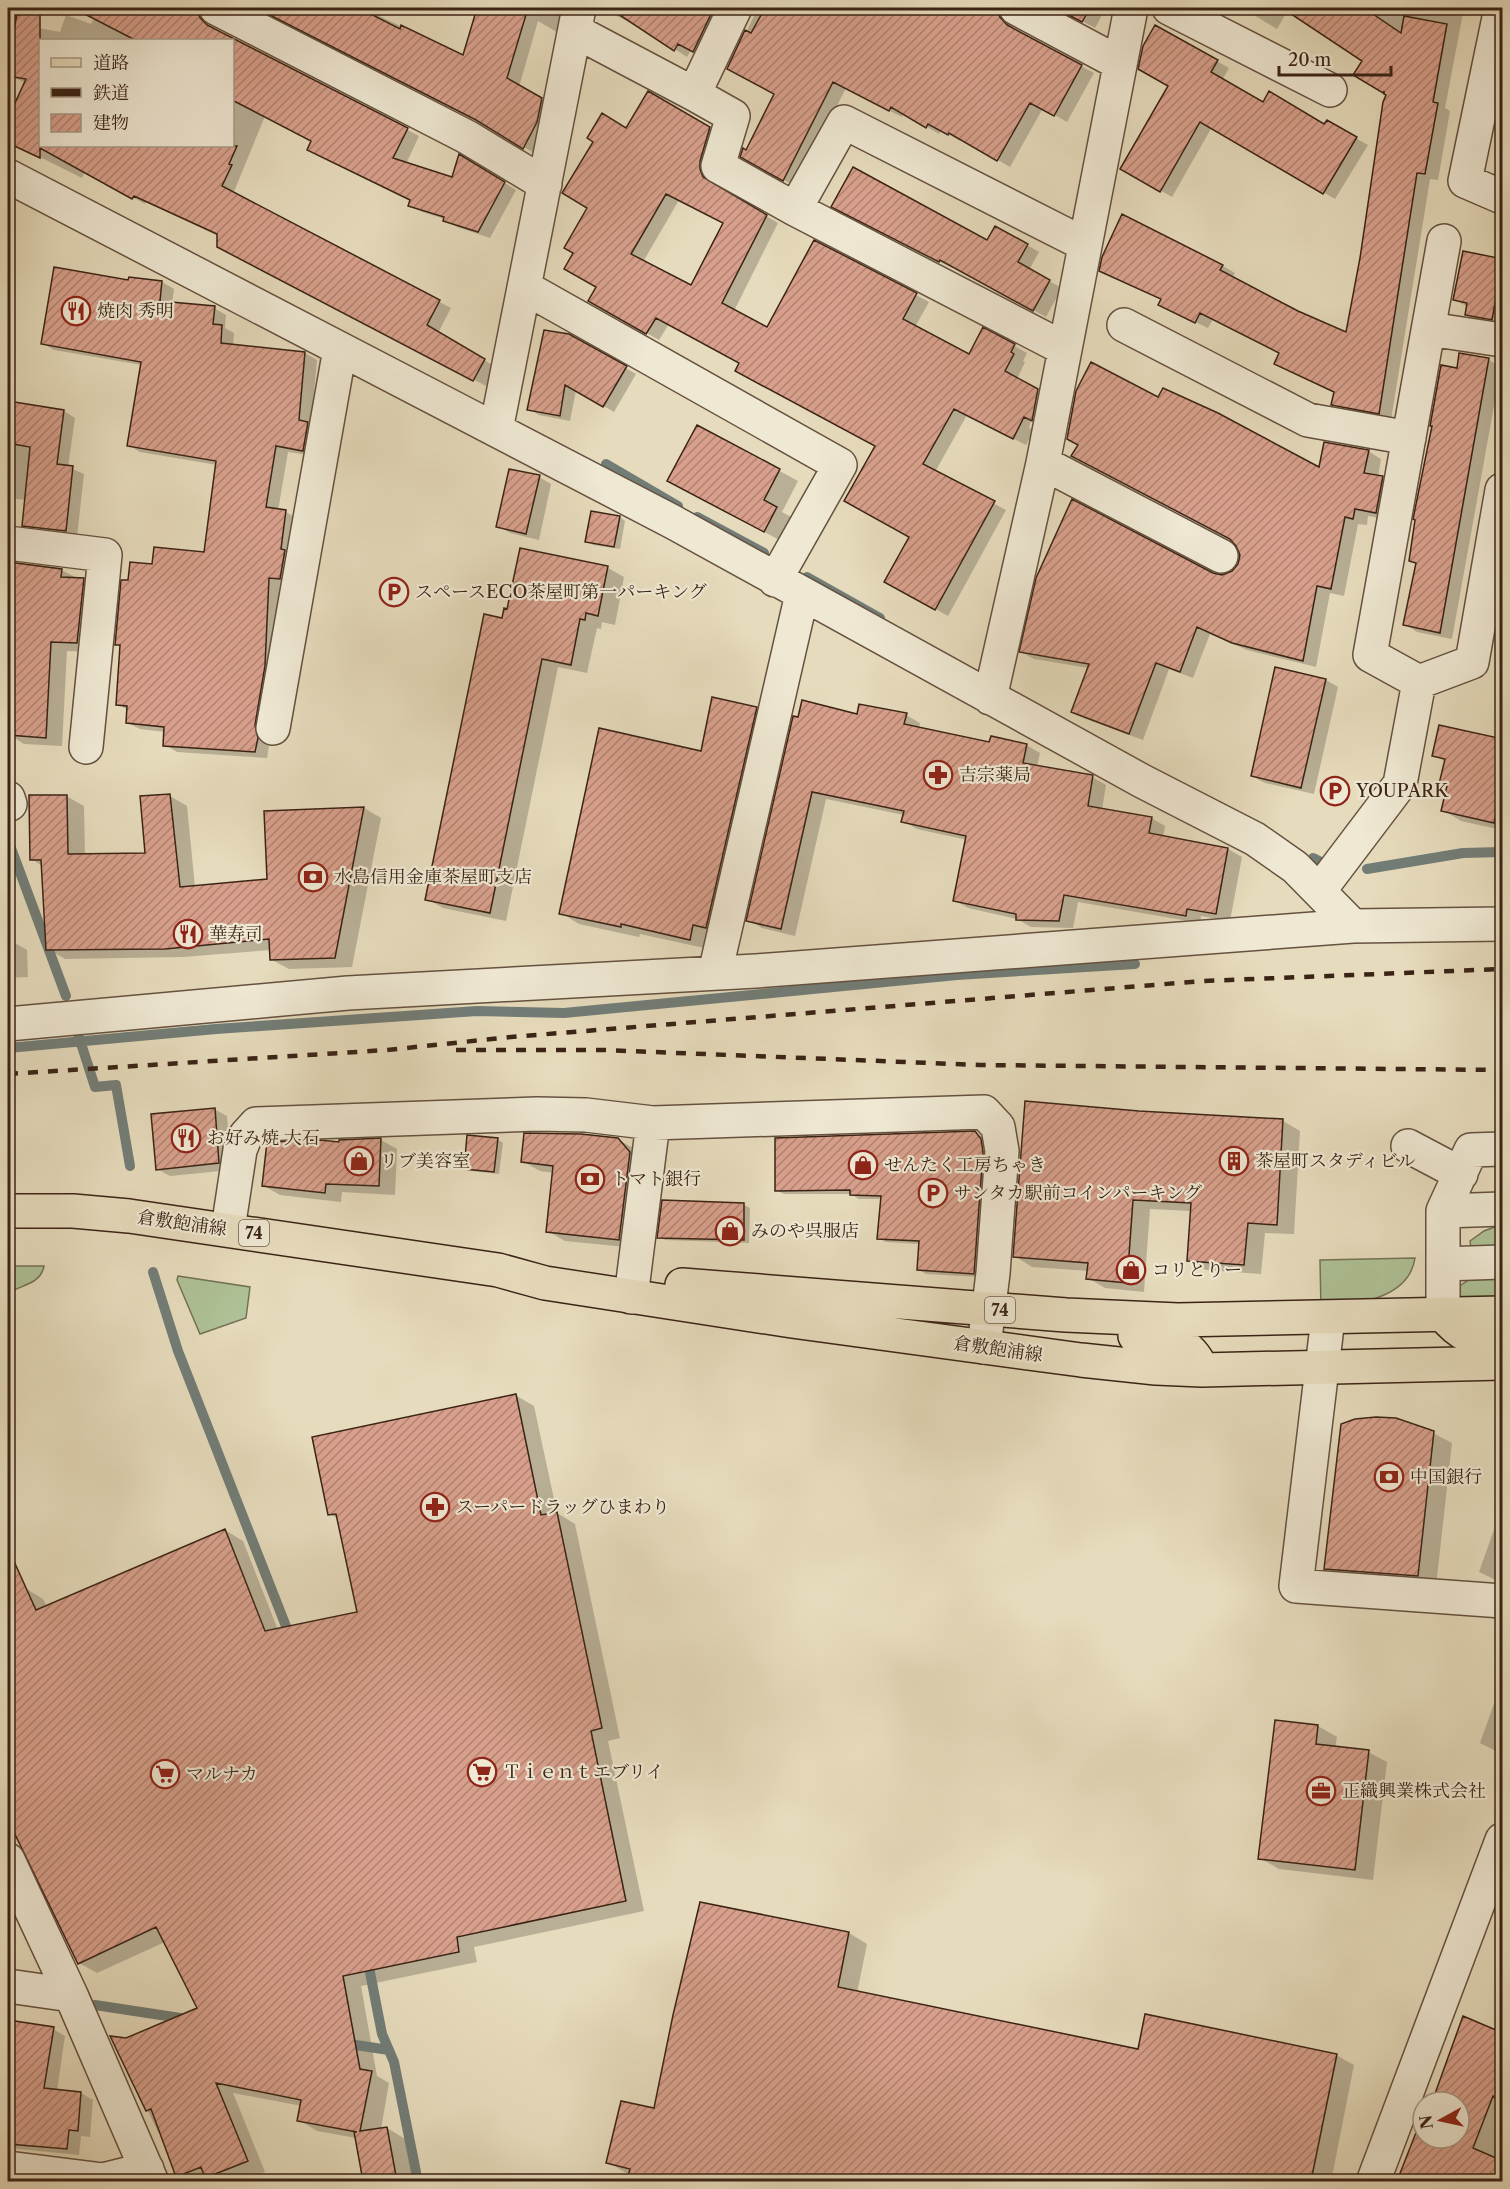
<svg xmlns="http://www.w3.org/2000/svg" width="1510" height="2189" viewBox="0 0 1510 2189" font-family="'Libre Caslon Text','Noto Serif JP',serif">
<defs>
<pattern id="building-hatch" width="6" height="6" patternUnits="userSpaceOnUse" patternTransform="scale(1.5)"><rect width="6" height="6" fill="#d8a08c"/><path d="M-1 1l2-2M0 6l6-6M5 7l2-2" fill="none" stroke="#b08271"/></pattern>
</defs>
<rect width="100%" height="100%" fill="#e6dbbc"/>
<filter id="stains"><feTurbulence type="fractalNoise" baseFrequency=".00333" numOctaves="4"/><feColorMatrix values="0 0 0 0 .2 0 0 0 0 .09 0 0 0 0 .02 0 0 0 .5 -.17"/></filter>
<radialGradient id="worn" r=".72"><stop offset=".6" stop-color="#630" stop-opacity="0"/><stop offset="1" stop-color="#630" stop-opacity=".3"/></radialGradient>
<path fill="#aec196" stroke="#747256" stroke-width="1.5" d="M1502 1224V1246L1471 1247 1470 1241 1484 1231Z
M1415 1258C1409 1300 1354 1304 1321 1310L1320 1260Z
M8 1266H44C41 1282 27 1284 14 1290L11 1278 8 1279Z
M178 1276 250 1287 246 1318 200 1334 177 1280Z
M1502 1278V1305L1464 1303 1459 1295 1458 1287 1470 1279Z"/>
<path fill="#0003" fill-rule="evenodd" d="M100 8H211L209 16 212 26 218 31 419 136 406 164 453 178 460 156 516 190 490 238 457 227 445 219 422 212 410 205 412 200 312 141 265 116 233 194 451 308 438 333 496 367 486 386 231 254 218 236 146 202 145 204 85 171 82 178 8 141V131L26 83 8 75 17 24 60 32 66 15 91 24ZM40 40H232V146H40Z
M258 8H363L464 57 479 8H574L567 38 538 21 519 87 554 106 536 154 486 125Z
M600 8H730L706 58 691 50 687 57 645 30Z
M755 8H938L964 22 969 20 976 8H1011L1009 17 1012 27 1018 32 1094 73 1067 122 1043 108 1010 167 962 139 960 141 941 130 939 134 903 113 902 117 846 88 796 187 742 156 747 152 776 94 728 69 754 16Z
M1057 8H1106L1095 28Z
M1242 8H1464L1445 108 1450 111 1438 180 1430 179 1391 420 1345 411 1333 404 1335 392 1281 353 1213 319 1208 328 1172 311 1162 300 1113 277 1123 216 1223 266 1235 273 1232 278 1298 312 1347 334 1388 95 1355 75 1364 61 1288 10 1277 29Z
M1156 27 1229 68 1222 80 1264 104 1325 126 1327 122 1368 145 1335 199 1212 127 1172 197 1122 168 1170 86Z
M649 93 722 136 712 178 716 186 778 223 734 311 767 329 814 242 929 302 915 327 970 356 983 329 1027 353 1023 361 1025 362 1017 379 1037 390 1029 428 1032 429 1039 391 1050 398 1026 445 967 415 935 472 1006 510 948 616 886 581 911 536 876 445 741 363 669 324 659 340 590 301 598 287 575 253 589 208 627 129ZM679 200 725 223 692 287 643 262Z
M846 213 988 242 1027 245 1039 252 1029 270 1062 288 1046 317 953 266 952 268Z
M1502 261V325L1479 322 1467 315 1468 307 1455 300Z
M130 282H162L174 289 172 303 214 308 226 315 225 328 234 333 233 346 305 353 317 360 311 425 315 456 288 452 278 511 286 512 298 519 292 585 280 584 276 674 266 732 269 745 267 758 177 752 165 745V732L140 729 128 723 129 711 118 704 122 647 117 644 130 582 154 566 206 554 217 465 140 452 128 445 142 365 54 350 42 343Z
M568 336 636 374 614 412 576 390 570 421 539 415 529 409Z
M1485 358 1501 367 1452 639 1417 632 1405 624 1417 565 1410 561Z
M1159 399 1320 469 1368 451 1381 459 1378 477 1396 485 1389 520 1368 516 1367 525 1358 524 1344 596 1330 593 1316 667 1247 650 1210 634 1193 678 1169 669 1143 740 1086 719 1073 712 1089 668 1034 659 1021 652 1212 574 1222 576 1232 573 1239 565 1241 555Z
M8 403 64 411 75 418 68 467 84 474 77 537 34 531 23 525 26 500 8 498Z
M698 427 798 481 782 512 795 519 783 542 688 491Z
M539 477 551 484 539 540 510 533 498 526Z
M620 517 625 521 620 549 593 545 587 541Z
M8 564 61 570 100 589 94 652 67 651 62 746 24 744 8 734Z
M608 568 624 577 615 625 602 622 601 629 597 628 587 673 558 667 506 921 443 908 427 899 503 620Z
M1326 680 1338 687 1314 794 1265 783 1252 776Z
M756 709 775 719 709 949 640 934 639 937 579 924 561 913 702 753Z
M906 715 920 723 919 729 990 744 1026 745 1040 753 1037 767 1092 777 1106 785 1102 810 1151 818 1165 826 1163 837 1228 849 1242 857 1230 921 1201 916 1200 923 1078 902 1073 928 1031 927 1017 919 968 908 954 900 967 840 917 829 903 821 904 815 826 799 795 936 762 928 748 920 794 717Z
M1502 741V830L1461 821 1443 810 1448 787 1441 783 1446 762 1434 755Z
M66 796 84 806 85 855 146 854 170 796 187 806 195 887 268 880 265 812 364 808 381 818 352 967 289 969 272 960 271 950 183 957 65 959 48 949 42 866 32 859Z
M8 943H15L27 950 28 977 8 978Z
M214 1109 227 1116 231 1170 170 1176 157 1169Z
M1139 1112 1283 1121 1300 1131 1294 1234 1265 1233 1261 1274 1206 1270 1189 1260 1192 1211 1150 1209 1144 1292 1105 1288 1088 1278 1089 1271 1032 1267 1015 1256Z
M975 1133 983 1137 988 1144 981 1277 926 1274 918 1269 920 1244 886 1242 879 1238 882 1199H859L850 1194H784L776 1190Z
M497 1139 503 1143 499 1174 471 1171 465 1168Z
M617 1139 635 1149 636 1248 565 1241 548 1231 554 1173 540 1171 522 1161Z
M381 1140 397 1149 395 1195 342 1192 341 1202 280 1195 264 1186 341 1144Z
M664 1201 744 1205 750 1208 749 1243 665 1240 659 1237Z
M515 1395 534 1406 557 1513 575 1524 620 1738 608 1741 644 1911 474 1947 477 1962 361 1986 377 2076 389 2083 381 2129 387 2128 405 2139 413 2182H364L356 2138 317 2131 299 2120 302 2106 233 2093 265 2172 240 2182H188L178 2175 162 2134 158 2132 113 2038 126 2040 199 2008 165 1942 97 1973 79 1963 8 1815V1596L25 1588 43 1599 47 1607 225 1530 243 1541 278 1630 358 1613 339 1519 329 1514Z
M1433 1433 1452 1443 1436 1586 1344 1579 1326 1568Z
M1502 1507V1583L1479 1572Z
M1502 1681V1754L1480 1743Z
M1276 1721 1318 1726 1337 1737 1335 1748 1368 1752 1387 1762 1373 1880 1279 1869 1260 1858Z
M701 1904 849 1933 867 1944 857 1993 1140 2050 1336 2055 1354 2065 1331 2182H624L626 2173 608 2162 656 2110Z
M8 2022 53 2029 65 2036 57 2091 81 2093 93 2100 90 2137 81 2136 79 2155 8 2148Z
M1502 2033V2182H1399L1420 2127 1423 2128V2138H1459V2102H1434Z"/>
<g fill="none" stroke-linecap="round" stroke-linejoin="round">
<path stroke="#727d77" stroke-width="10" d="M8 39 13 8
M606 464 678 506
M697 517 764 553
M807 577 880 618
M8 840 66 996
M1313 858 1319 861
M1367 869 1463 853 1502 852
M78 1034 95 1087 116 1085 130 1166
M8 1048 216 1029 477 1011 564 1013 957 975 1135 964
M153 1272 178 1351 291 1639
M367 1957 382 2034 394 2062 418 2182
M95 2005 187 2019
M342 2043 389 2050"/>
</g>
<path fill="url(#building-hatch)" stroke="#3a2315" stroke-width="1.5" fill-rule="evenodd" d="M18 8H40V146H237L229 164 232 165 222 186 440 300 427 325 485 359 473 381 217 247V234L134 196 132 199 40 148V158L8 143V118L26 79 8 76V64Z
M73 8H198L200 18 207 25 408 128 393 158 452 177 459 154 505 182 478 232 443 221 444 217 408 206 410 200 307 150 311 141 232 100V40H135Z
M256 8H359L400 29 401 25 463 55 477 8H528L507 78 542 98 537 122 523 149 476 120Z
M609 8H702L711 14 693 52 678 44 674 51Z
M765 8H997L1000 17 1007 25 1082 65 1054 116 1030 103 997 161 949 133 948 135 928 124 926 128 891 107 889 111 833 82 783 181 740 157 743 148 746 150 774 94 727 69 745 30 751 33Z
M1055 8H1090L1082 22Z
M1282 8H1364L1401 33 1404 16 1447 24 1433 102 1438 103 1425 174 1417 173 1379 414 1331 405 1334 392 1274 364 1279 353 1200 313 1195 323 1158 305 1161 299 1099 271 1102 257 1122 214 1223 265 1220 270 1298 311 1346 332 1360 258 1383 102 1386 95 1384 94V91L1383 93 1353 75 1362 61Z
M1155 25 1218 60 1211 72 1263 102 1269 91 1324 124 1327 120 1357 137 1323 194 1200 122 1160 192 1120 169 1168 86 1138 69 1143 46Z
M648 91 710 127 700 161V169L703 177 767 215 722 303 767 327 814 240 917 293 903 319 969 354 983 327 1015 344 1011 352 1014 354 1005 371 1038 389 1032 421 1024 417 1013 439 954 409 923 464 995 501 935 610 884 582 909 537 844 501 875 446 735 371 739 363 656 318 646 334 588 301 596 287 564 269 573 253 564 248 587 208 562 193 593 142 587 138 602 113 626 128ZM666 194 723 223 691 285 631 254Z
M853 167 987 240 995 226 1028 244 1018 262 1050 280 1033 311 940 260 939 262 831 207Z
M1463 251 1503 259 1492 320 1465 315 1467 303 1453 300Z
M54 267 128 280 129 277 162 281 160 301 215 306 213 324 222 325 221 343 305 352 299 420 308 422 303 451 276 446 266 507 286 510 281 549 285 550 280 579 269 578 265 666 255 725 258 738 255 752 163 746 164 727 126 723 127 706 116 705 120 645H115L121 580H128L130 562 152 564 154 547 204 552 216 461 127 446 141 362 41 344Z
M544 330 569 334 627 366 603 407 565 385 560 416 527 410Z
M1459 353 1489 358 1440 633 1403 625 1416 563 1409 561 1415 520 1413 519 1432 426H1430L1441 365 1457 368Z
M1091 362 1158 397 1163 388 1218 413 1319 467 1324 442 1369 450 1364 473 1383 476 1376 513 1355 509 1353 519 1345 517 1331 589 1317 586 1303 661 1232 643 1197 627 1180 672 1156 663 1129 734 1071 712 1089 664 1019 652 1036 578 1072 499 1213 573 1222 575 1232 571 1238 564 1240 555 1236 546 1230 539 1071 456 1078 445 1067 439 1076 391Z
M8 401 64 410 57 464 73 466 66 531 22 526 30 447 8 443Z
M697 425 780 469 764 500 777 507 764 532 667 481Z
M509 469 540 475 526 534 496 527Z
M591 511 620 516 614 547 585 542Z
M520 548 608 566 598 616 586 613 585 620 580 619 571 665 542 659 490 913 425 900 484 614 502 618 504 608 507 609Z
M8 562 62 569 61 577 84 578 77 643 51 642 46 738 8 735Z
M1275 667 1326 679 1301 788 1251 776Z
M712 697 757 707 706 928 693 925 690 940 621 924V927L559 914 599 728 701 751Z
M802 700 857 714 859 704 907 713 904 724 989 742 991 736 1027 744 1023 763 1093 775 1088 806 1152 817 1149 833 1228 848 1216 914 1187 909 1186 916 1064 895 1059 921 1016 920V914L953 901 966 836 901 822 904 811 812 792 781 929 746 921 793 716 798 717Z
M1439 725 1503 739V787L1494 823 1441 811 1447 786 1439 784 1445 759 1432 756Z
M170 794 180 887 267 879 264 811 364 807 335 958 270 960 269 939 165 949 46 950 41 860H30L29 795H67L68 854 145 853 140 796Z
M1025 1101 1139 1111 1283 1119 1277 1225 1248 1223 1244 1265 1187 1261 1191 1203 1133 1200 1127 1283 1086 1279 1088 1263 1013 1257Z
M215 1108 219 1163 156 1170 151 1114Z
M975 1131 981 1139 983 1152 974 1274 917 1270 919 1241 877 1239 881 1196 850 1195V1190L775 1191V1138Z
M524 1133 581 1134 618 1138 630 1152 619 1240 546 1232 553 1166 521 1162Z
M467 1135 498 1138 494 1172 464 1169Z
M381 1138 379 1186 326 1184 325 1193 262 1186 267 1142 320 1140 339 1142V1140Z
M662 1200 744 1203V1240L657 1238Z
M516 1394 541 1515 557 1512 602 1728 591 1731 626 1901 457 1937 459 1952 343 1976 360 2069 372 2071 360 2131 387 2127 397 2181H363L354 2132H357L297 2121 301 2100 216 2083 248 2161 205 2178 201 2167 176 2177 151 2109 146 2111 110 2036 126 2038 197 2008 156 1927 78 1964 8 1820V1548L36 1610 225 1529 265 1631 357 1612 336 1514 328 1515 312 1437Z
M1376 1417 1396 1418 1434 1431 1418 1576 1324 1569 1341 1424 1355 1419Z
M1275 1720 1318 1725 1316 1744 1369 1750 1355 1870 1258 1859Z
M700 1902 849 1932 838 1987 1138 2049 1145 2014 1337 2054 1311 2181H627L630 2169 606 2163 621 2101 654 2108 673 2015Z
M1463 2016 1503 2033V2100L1493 2096 1473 2148 1503 2161V2181H1397L1419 2125 1423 2127V2138H1459V2102H1432Z
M8 2020 54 2027 44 2088 81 2092 78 2131 69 2130 67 2149 8 2144Z"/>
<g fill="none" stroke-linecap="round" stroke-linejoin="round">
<g stroke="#65513f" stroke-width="36">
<path id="minor" d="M216 8 467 137 545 184
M1016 8 1119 63
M1169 8 1330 90
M1501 8 1465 181 1502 197
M575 31 694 94 735 8
M694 94 733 116 718 166 795 209 844 122 1084 244
M8 176 673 522 1142 781 1255 839 1295 867 1353 926
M795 209 1065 349
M524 287 840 465 775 580
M1124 325 1308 420 1409 438
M1429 329 1502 340
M496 430 579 8
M1043 463 1221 556
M8 543 105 555 86 747
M1419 682 1472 662 1502 490
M990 698 1043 463 1131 8
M273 728 340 349
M8 798 10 804
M1319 891 1400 784 1419 682 1370 655 1444 241
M715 973 802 594
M8 1024 348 993 756 971 1353 926 1502 924
M1408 1146 1461 1174
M1443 1211 1502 1209
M228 1229 240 1150 246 1135 256 1124 537 1114 586 1115 653 1123 984 1112 998 1127 1002 1151 993 1273 984 1347
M1443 1264 1502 1262
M631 1297 653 1123
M1443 1314V1211L1471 1150 1502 1149
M1328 1318 1296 1586 1502 1601
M8 1860 71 1995 152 2182
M8 1986 71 1995
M8 2168 103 2180 147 2169
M1373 2182 1502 1840"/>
</g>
<g stroke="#3a2315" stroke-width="36">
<path id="major" d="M8 1211H73L129 1216 498 1270 545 1283 792 1321 1081 1360 1156 1368 1202 1370 1502 1363
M682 1285 1066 1315 1178 1320 1502 1313
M1443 1314C1459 1335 1477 1342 1502 1345
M1135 1336C1166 1338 1189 1338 1202 1370"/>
</g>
<use href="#minor" stroke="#efe8d3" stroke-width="33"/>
<use href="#major" stroke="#e6dbbc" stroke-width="33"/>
<path stroke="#3a2315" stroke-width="4.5" stroke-dasharray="10 10" stroke-linecap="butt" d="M456 1050H604L979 1065 1502 1070
M8 1074 387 1050 511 1037 1203 981 1502 969"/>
</g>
<defs>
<g id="restaurant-ring" transform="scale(1.5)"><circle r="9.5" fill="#efe8d3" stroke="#8f2418" stroke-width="1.5"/><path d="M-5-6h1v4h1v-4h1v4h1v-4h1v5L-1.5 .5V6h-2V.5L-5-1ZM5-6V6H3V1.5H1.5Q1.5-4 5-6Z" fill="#8f2418"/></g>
<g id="parking-ring" transform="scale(1.5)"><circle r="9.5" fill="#efe8d3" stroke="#8f2418" stroke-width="1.5"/><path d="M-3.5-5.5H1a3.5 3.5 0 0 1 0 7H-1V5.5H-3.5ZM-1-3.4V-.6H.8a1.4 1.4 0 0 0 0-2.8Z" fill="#8f2418"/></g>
<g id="pharmacy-ring" transform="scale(1.5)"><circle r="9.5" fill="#efe8d3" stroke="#8f2418" stroke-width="1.5"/><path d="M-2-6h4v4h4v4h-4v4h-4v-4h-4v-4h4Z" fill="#8f2418"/></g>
<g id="bank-ring" transform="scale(1.5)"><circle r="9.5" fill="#efe8d3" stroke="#8f2418" stroke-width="1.5"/><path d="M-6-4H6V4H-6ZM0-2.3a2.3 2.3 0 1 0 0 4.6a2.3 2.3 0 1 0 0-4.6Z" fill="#8f2418"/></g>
<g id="shop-ring" transform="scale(1.5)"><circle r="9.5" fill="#efe8d3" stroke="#8f2418" stroke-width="1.5"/><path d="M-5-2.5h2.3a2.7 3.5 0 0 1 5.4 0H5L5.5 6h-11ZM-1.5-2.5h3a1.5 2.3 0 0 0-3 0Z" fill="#8f2418"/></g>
<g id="building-ring" transform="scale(1.5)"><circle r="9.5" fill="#efe8d3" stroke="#8f2418" stroke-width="1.5"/><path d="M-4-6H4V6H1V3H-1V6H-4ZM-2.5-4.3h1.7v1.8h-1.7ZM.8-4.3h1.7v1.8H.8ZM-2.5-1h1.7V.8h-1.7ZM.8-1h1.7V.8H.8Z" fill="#8f2418"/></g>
<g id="supermarket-ring" transform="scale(1.5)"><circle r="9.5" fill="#efe8d3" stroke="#8f2418" stroke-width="1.5"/><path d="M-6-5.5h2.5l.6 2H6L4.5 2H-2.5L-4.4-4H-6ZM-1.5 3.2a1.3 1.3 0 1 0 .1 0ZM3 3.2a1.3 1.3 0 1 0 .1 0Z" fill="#8f2418"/></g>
<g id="office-ring" transform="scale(1.5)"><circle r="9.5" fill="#efe8d3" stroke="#8f2418" stroke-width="1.5"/><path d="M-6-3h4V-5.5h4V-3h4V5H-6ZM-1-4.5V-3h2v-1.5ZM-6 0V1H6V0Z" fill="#8f2418"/></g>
</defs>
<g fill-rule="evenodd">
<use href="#restaurant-ring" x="76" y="311"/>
<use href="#parking-ring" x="394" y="592"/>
<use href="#pharmacy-ring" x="938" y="775"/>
<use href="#parking-ring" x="1335" y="791"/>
<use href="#bank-ring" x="313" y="877"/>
<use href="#restaurant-ring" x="188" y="934"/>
<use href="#restaurant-ring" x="186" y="1138"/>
<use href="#shop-ring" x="359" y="1161"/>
<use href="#building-ring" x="1234" y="1161"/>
<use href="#shop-ring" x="863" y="1165"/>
<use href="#bank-ring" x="590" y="1179"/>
<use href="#parking-ring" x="933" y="1193"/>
<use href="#shop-ring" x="730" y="1231"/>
<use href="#shop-ring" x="1131" y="1270"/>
<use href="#bank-ring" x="1389" y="1477"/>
<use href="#pharmacy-ring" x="435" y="1507"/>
<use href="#supermarket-ring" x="482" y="1772"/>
<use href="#supermarket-ring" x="165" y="1774"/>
<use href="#office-ring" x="1321" y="1791"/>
</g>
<g text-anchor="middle" stroke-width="4.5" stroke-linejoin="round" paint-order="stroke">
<g fill="#efe8d3" stroke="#705e4e" stroke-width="1.5">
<rect x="239" y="1220" width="30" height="26" rx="4.5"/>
<rect x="985" y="1297" width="30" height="26" rx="4.5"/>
</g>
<g font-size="16" font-weight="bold" fill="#3a2315">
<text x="254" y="1239">74</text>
<text x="1000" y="1316">74</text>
</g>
<g font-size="18" fill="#3a2315" stroke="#efe8d3" text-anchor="start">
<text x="97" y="317">焼肉 秀明</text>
<text x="415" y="598">スペースECO茶屋町第一パーキング</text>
<text x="959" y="781">吉宗薬局</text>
<text x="1356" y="797">YOUPARK</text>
<text x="334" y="883">水島信用金庫茶屋町支店</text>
<text x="209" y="940">華寿司</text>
<text x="207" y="1144">お好み焼 大石</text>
<text x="380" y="1167">リブ美容室</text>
<text x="1255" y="1167">茶屋町スタディビル</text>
<text x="884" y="1171">せんたく工房ちゃき</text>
<text x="611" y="1185">トマト銀行</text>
<text x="954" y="1199">サンタカ駅前コインパーキング</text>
<text x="751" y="1237">みのや呉服店</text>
<text x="1152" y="1276">コリとりー</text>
<text x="1410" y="1483">中国銀行</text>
<text x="456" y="1513">スーパードラッグひまわり</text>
<text x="503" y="1778">Ｔｉｅｎｔエブリイ</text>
<text x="186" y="1780">マルナカ</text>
<text x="1342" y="1797">正織興業株式会社</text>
</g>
<g font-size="18" fill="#3a2315" stroke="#efe8d3">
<text transform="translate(182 1223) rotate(8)" y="6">倉敷飽浦線</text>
<text transform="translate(998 1349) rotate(8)" y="6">倉敷飽浦線</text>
</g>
</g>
<rect width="1510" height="2189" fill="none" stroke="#e6dbbc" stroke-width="30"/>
<rect x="9" y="9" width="1492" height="2171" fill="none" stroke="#3a2315" stroke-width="3"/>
<rect x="15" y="15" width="1480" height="2159" fill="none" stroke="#3a2315" stroke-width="1.5"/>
<rect x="39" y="39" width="195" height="108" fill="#efe8d3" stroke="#a79987" stroke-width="1.5"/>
<rect x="51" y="58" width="30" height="9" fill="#e6dbbc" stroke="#a79987" stroke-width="1.5"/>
<text x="93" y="69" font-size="18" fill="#3a2315">道路</text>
<rect x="51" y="88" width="30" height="9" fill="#3a2315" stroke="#a79987" stroke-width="1.5"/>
<text x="93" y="99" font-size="18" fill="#3a2315">鉄道</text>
<rect x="51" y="114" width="30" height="18" fill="url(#building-hatch)" stroke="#a79987" stroke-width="1.5"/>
<text x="93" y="129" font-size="18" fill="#3a2315">建物</text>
<g transform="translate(1441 2120) rotate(262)"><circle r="28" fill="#efe8d3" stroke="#a79987" stroke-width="1.5"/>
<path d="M0-4.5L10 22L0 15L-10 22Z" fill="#8f2418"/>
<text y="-9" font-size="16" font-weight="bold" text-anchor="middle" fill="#3a2315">N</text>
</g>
<path d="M1279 66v9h112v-9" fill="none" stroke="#3a2315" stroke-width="3"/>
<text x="1288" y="66" font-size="18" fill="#3a2315" stroke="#efe8d3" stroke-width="4.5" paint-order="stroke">20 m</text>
<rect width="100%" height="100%" filter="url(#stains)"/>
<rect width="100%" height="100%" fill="url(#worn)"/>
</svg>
